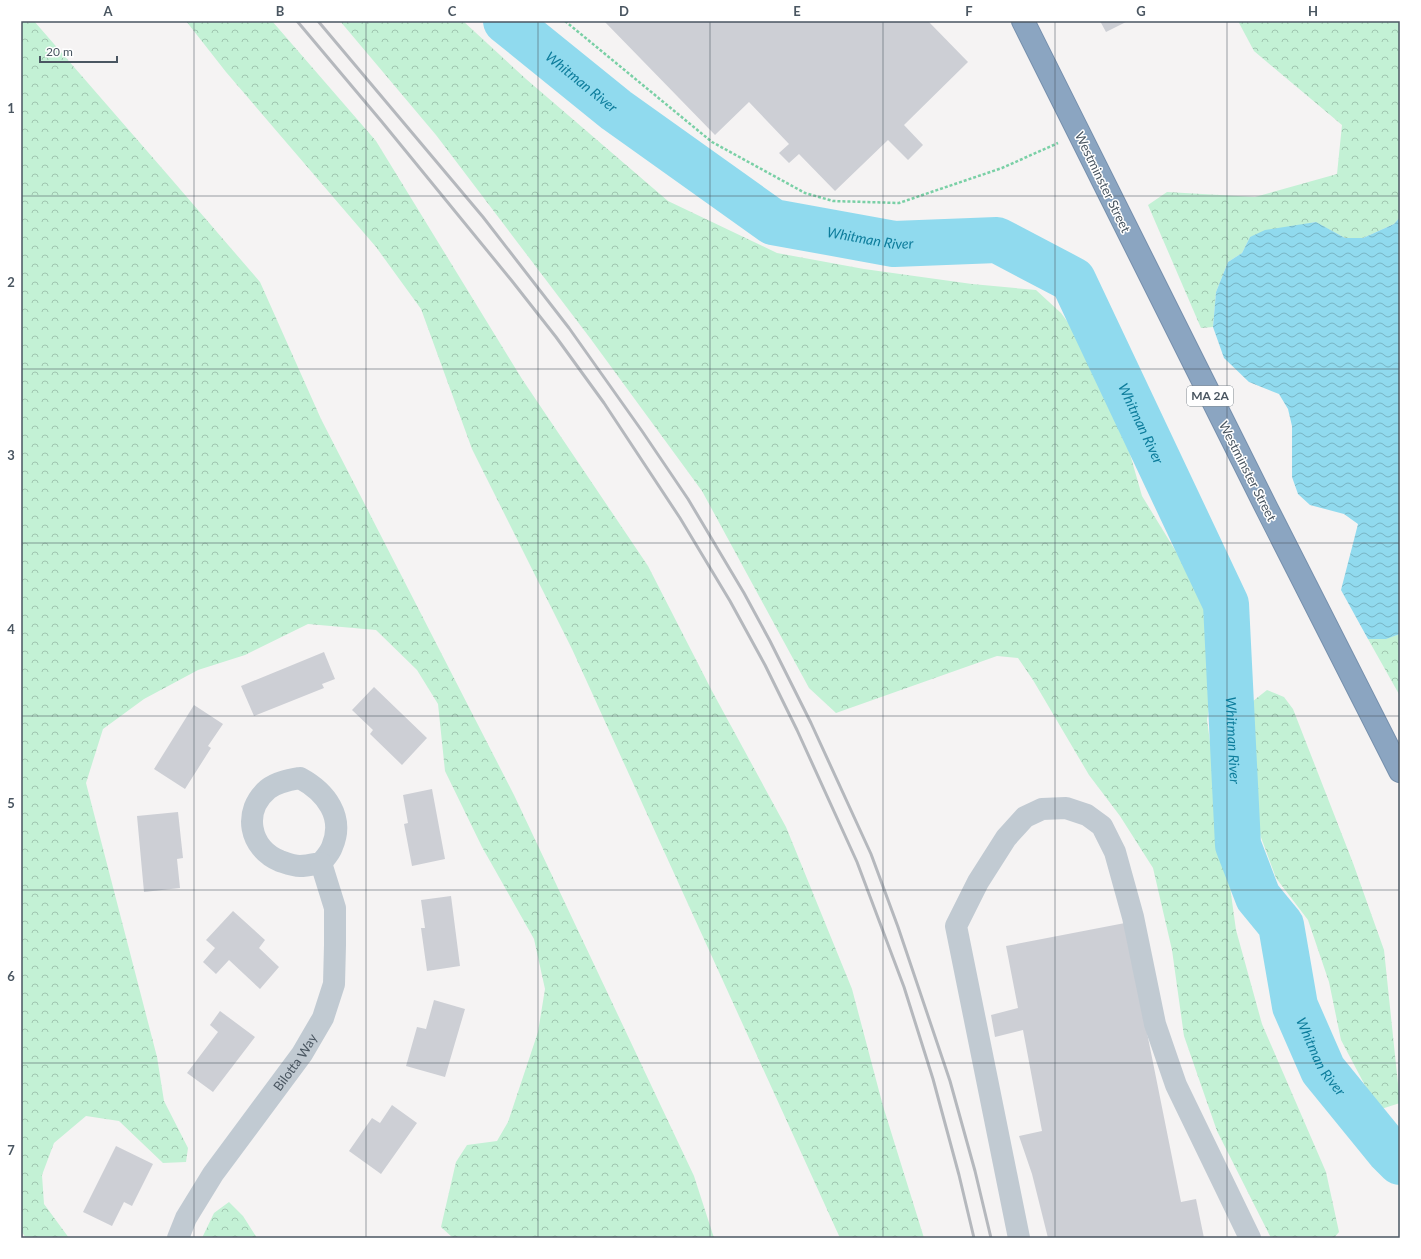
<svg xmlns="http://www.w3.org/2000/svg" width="1421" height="1259" viewBox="0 0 1421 1259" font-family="Lato,sans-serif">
<defs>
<pattern id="forest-crowns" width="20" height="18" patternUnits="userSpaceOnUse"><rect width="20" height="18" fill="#c3f1d5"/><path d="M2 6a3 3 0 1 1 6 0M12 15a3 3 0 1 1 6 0" fill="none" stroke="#a0c6b0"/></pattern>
<pattern id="water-waves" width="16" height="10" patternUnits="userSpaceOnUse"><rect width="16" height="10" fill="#90daee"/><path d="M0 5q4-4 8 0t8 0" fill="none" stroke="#78b4c4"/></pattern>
</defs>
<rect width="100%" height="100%" fill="#f5f3f3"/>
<path fill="url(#forest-crowns)" d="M21 21H34L167 174 260 282 321 419 514 795 694 1176 714 1238H453L441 1227 456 1162 467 1145 497 1141 508 1122 538 1032 545 989 534 939 482 847 445 771 438 704 417 670 376 630 308 624 245 655 198 670 144 699 103 729 86 783 157 1057 164 1101 188 1148 186 1162 163 1163 119 1121 86 1116 54 1143 42 1175 44 1204 69 1238H26L21 1231Z
M186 21H272L376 141 522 379 648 566 712 691 786 827 852 989 883 1106 924 1238H840L572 649 472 449 421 309 376 247 226 72Z
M340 21H463L526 79 668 201 777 253 864 269 972 284 1036 290 1061 313 1108 377 1142 496 1205 599 1213 618 1216 664 1207 720 1236 930 1262 1024 1326 1172 1339 1232 1334 1238H1271L1217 1131 1184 1036 1172 950 1153 868 1120 816 1089 775 1033 680 1018 658 997 656 836 713 809 688 702 491 590 338 436 135Z
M1238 21H1400V217L1394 224 1363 238H1345L1315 222 1250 237 1242 253 1228 262 1216 292 1213 327 1201 328 1148 205 1167 192 1255 197 1337 174 1342 125 1254 51Z
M1400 634V696L1368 639H1385Z
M1267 690 1284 697 1293 709 1353 863 1384 950 1400 1103 1378 1110 1341 1040 1329 982 1308 920 1276 878 1255 821 1248 705Z
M229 1202 243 1216 257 1238H202L214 1213Z"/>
<path fill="url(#water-waves)" d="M1400 217V634L1386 639H1368L1341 590 1358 524 1344 514 1310 505 1298 494 1292 477V426L1288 409 1279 394 1249 382 1224 358 1213 327 1216 292 1228 262 1242 253 1250 237 1265 230 1316 222 1345 238H1363L1394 224Z"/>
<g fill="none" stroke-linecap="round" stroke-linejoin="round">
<path stroke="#90daee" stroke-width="46" id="s1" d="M506 21 616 110 773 222 894 244 997 240 1073 280 1226 604 1238 845 1258 897 1281 925 1295 1006 1323 1070 1389 1151 1400 1162"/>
</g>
<path fill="#cdcfd5" d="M604 21H928L968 62 904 125 923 145 908 160 888 140 835 191 799 154 789 163 779 153 789 144 749 102 715 135Z
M1100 21H1128L1106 32Z
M324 652 335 679 322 684 324 688 254 716 241 686Z
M374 687 427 738 402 765 370 734 373 730 352 710Z
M194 705 223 724 208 746 211 748 185 789 154 769Z
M432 789 445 859 412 866 404 824 408 823 403 795Z
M178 812 183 858 177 859 180 888 144 892 137 816Z
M451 896 460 966 427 971 421 928H425L421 900Z
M233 911 265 940 259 948 279 967 260 989 229 960 216 974 203 962 215 948 206 940Z
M1125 923 1181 1202 1196 1199 1204 1238H1048L1032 1174 1019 1136 1042 1131 1023 1030 995 1037 991 1015 1018 1008 1006 946Z
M434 1000 465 1009 445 1077 406 1066 417 1027 426 1029Z
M220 1011 255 1037 213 1092 187 1073 218 1032 210 1025Z
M392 1105 417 1123 381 1174 349 1151 372 1118 380 1123Z
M116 1146 153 1164 132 1206 124 1202 112 1226 83 1212Z"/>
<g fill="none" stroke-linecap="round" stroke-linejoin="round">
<g stroke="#7690ad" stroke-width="24">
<path id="highway" d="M1023 21 1267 509 1400 771"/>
</g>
<path stroke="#7ad0a6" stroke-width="2.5" stroke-dasharray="3 2" stroke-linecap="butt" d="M565 21 712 142 805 193 833 201 899 203 1002 168 1058 143"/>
<g stroke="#c1cad2" stroke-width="22">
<path d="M300 778C326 792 345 817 332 847 330 853 325 858 321 863 315 864 307 866 300 866 293 866 286 863 280 861 249 848 242 811 268 789 277 782 289 780 300 778Z"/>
<path id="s2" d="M178 1238 186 1218 213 1174 302 1054 323 1018 334 984 335 945V908L321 863"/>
<path d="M1019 1238 956 926 978 882 1006 838 1025 817 1042 809 1066 808 1087 815 1102 826 1115 852 1133 917 1155 1024 1176 1085 1250 1238"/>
</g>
<use href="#highway" stroke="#8ba5c1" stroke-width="22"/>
<path stroke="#b5b8bd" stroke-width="3" d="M297 21 382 122 512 281 556 337 604 403 680 518 730 601 765 665 797 730 857 862 904 987 933 1079 959 1175 974 1238
M318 21 483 217 569 328 642 431 688 499 744 593 770 641 811 723 871 854 898 927 950 1081 975 1171 991 1238"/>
</g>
<path fill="none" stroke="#4a5661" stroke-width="1" stroke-opacity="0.55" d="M194 21V1238M366 21V1238M538 21V1238M710 21V1238M883 21V1238M1055 21V1238M1227 21V1238M21 196H1400M21 369H1400M21 543H1400M21 716H1400M21 890H1400M21 1063H1400"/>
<g text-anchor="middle" stroke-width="3" stroke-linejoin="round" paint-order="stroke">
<rect fill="#fff" stroke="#808990" stroke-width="1" x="1187" y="386" width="46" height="20" rx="3"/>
<g font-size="12" font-weight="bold" fill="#4a5661">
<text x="1210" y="400">MA 2A</text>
</g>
<g font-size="13" fill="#4a5661" stroke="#fff">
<text transform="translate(1103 182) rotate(64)" y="5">Westminster Street</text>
<text transform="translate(1248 471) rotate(63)" y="5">Westminster Street</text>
<text dy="5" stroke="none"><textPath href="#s2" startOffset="212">Bilotta Way</textPath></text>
</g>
<g font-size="14" font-style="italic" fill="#0c7c9b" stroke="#fff">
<text dy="5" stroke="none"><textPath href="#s1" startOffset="97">Whitman River</textPath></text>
<text dy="5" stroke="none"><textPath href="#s1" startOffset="433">Whitman River</textPath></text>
<text dy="5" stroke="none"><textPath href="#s1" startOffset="805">Whitman River</textPath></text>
<text dy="5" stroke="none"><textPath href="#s1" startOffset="1141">Whitman River</textPath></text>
<text dy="5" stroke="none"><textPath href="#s1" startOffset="1477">Whitman River</textPath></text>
</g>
</g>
<rect width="1421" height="1259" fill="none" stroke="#ffffff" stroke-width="44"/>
<path d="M40 56v6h77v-6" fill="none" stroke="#4a5661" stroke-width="2"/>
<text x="46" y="56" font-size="12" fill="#4a5661" stroke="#ffffff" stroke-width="3" paint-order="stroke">20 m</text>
<rect x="22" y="22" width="1377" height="1215" fill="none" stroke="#4a5661" stroke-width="1.5"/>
<g font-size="13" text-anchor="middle" font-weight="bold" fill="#4a5661">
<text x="108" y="16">A</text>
<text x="280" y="16">B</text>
<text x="452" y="16">C</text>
<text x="624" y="16">D</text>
<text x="797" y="16">E</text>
<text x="969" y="16">F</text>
<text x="1141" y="16">G</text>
<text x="1313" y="16">H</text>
<text x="11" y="113">1</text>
<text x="11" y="287">2</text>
<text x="11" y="460">3</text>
<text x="11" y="634">4</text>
<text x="11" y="808">5</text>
<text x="11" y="981">6</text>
<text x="11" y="1155">7</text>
</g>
</svg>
